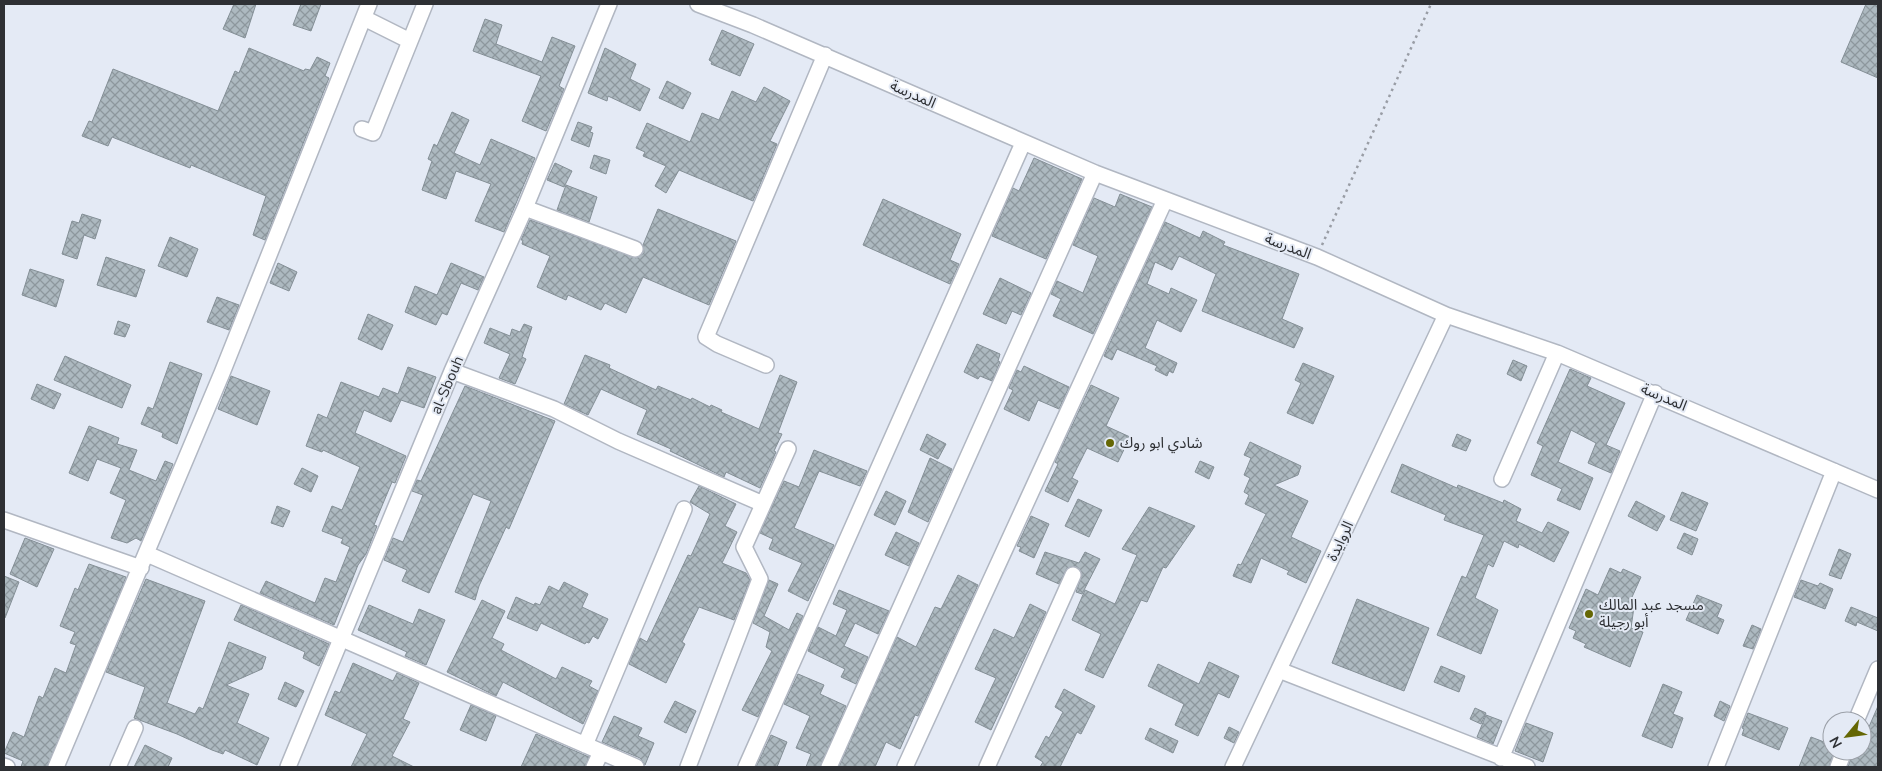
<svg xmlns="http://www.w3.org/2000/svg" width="1882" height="771" viewBox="0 0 1882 771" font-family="'Nunito Sans','Noto Sans Arabic',sans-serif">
<defs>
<pattern id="building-cross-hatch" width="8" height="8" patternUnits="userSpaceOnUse" patternTransform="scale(1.25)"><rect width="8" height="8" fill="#adb9c0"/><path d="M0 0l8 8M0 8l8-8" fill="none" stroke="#8d979d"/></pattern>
</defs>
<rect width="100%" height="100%" fill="#e4eaf5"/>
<path fill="url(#building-cross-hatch)" stroke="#848f96" d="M234 4H256L245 38 223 29Z
M301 4H321L311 31 293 25Z
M1866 4H1878V78L1841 62Z
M485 19 502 25 496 44 542 62 552 37 575 46 559 86 564 89 546 131 522 121 541 76 473 51Z
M722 30 754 44 740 76 711 64 712 62 709 60Z
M249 48 304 71 305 69 310 70 317 57 330 63 325 76 329 78 265 240 253 235 266 196 191 165 190 168 112 137 108 146 82 136 89 121 92 122 113 69 218 111 235 71 239 73Z
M605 48 636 64 630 79 650 89 640 111 608 96 607 101 588 93Z
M667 81 691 93 683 109 659 98Z
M764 87 790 101 770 141 777 144 753 201 679 170 666 193 655 186 666 166 643 156 645 152 636 148 647 123 690 142 702 113 719 120 732 91 756 102Z
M452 112 469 120 454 153 480 165 491 139 535 158 504 232 475 221 491 184 456 171 446 199 422 190 432 161 428 159 434 144 437 146Z
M578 122 592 127 590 132 593 133 589 147 571 140Z
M594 155 610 160 606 174 590 168Z
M1034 158 1082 179 1046 259 992 236 1013 188 1019 191Z
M555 163 572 171 564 187 547 180Z
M566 185 597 197 589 222 557 210Z
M1120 194 1152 207 1093 334 1053 316 1061 299 1051 294 1057 281 1083 293 1098 256 1073 245 1094 198 1115 207Z
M883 199 961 234 950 260 959 264 950 284 863 245Z
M658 209 736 241 709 305 643 277 626 313 605 303 601 310 568 295 566 300 537 287 550 256 522 244 523 240H521L530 220 636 258 644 253 643 245Z
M82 214 101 220 95 239 84 235 77 259 62 254 72 221 79 223Z
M1165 222 1200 238 1203 231 1225 242 1223 245 1299 274 1282 319 1303 328 1294 348 1202 311 1216 274 1179 256 1172 270 1155 262 1147 284 1169 294 1171 288 1197 300 1181 332 1157 320 1145 348 1177 363 1173 373 1169 371 1167 376 1155 370 1157 366 1117 349 1112 360 1104 356Z
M170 237 198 249 187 277 158 266Z
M106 257 145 270 136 297 97 285Z
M278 263 297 272 289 291 270 283Z
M451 263 484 277 478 290 461 283 447 315 442 313 436 325 405 312 415 286 437 295Z
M30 269 64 280 56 307 22 295Z
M1000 278 1031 293 1021 315 1012 311 1006 324 983 314Z
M217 297 239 305 229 330 207 322Z
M368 314 393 325 382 350 358 339Z
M118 321 130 325 125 337 114 334Z
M524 324 532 327 522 357 526 359 515 384 499 378 510 354 484 343 490 328 510 336 512 329 520 332Z
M977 344 1000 354 998 361 1000 362 992 381 980 376 978 379 964 372Z
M585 355 610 365 609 368 656 390 658 386 691 400 692 398 710 407 711 405 722 410 721 412 759 429 780 375 797 382 778 433 782 434 774 451 776 452 760 488 726 472 724 477 670 451 671 449 637 434 647 410 601 389 588 415 564 404Z
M65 356 131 385 122 408 54 380Z
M1513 360 1527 366 1521 381 1507 374Z
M170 362 202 374 177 444 162 437 163 433 141 424 148 407 153 409Z
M1303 363 1334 376 1313 424 1287 413 1301 383 1295 380Z
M1024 366 1069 387 1059 409 1038 400 1029 421 1004 409 1013 390 1009 388 1017 370 1021 372Z
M408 367 436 377 424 408 401 400 391 422 364 410 355 433 406 456 395 483 392 482 374 525 377 526 366 554 358 565 334 625 260 593 266 581 315 603 325 578 336 582 350 547 341 543 343 539 322 531 332 506 342 510 360 467 323 450 322 452 306 446 318 414 327 418 341 382 379 397 383 388 398 394Z
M1570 369 1591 378 1587 386 1625 403 1606 445 1620 451 1611 473 1588 463 1596 443 1571 430 1558 462 1593 478 1580 510 1557 500 1562 489 1531 475 1543 446 1537 443Z
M231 376 270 391 257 425 218 409Z
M37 384 61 394 54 409 31 399Z
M1091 385 1119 398 1106 426 1130 437 1118 462 1087 448 1072 478 1078 481 1068 502 1045 491 1058 464 1055 462Z
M465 386 555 421 509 529 506 527 479 586 475 600 455 592 491 501 473 494 429 593 402 581 407 570 384 560 393 538 403 542 423 495 412 491 417 480 421 481Z
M89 426 119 438 117 444 137 450 129 470 156 481 165 461 173 464 141 541 136 538 127 543 111 538 126 500 110 493 121 468 97 459 88 481 69 473Z
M927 434 946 444 938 459 920 450Z
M1457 434 1471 440 1466 451 1452 446Z
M1250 442 1301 466 1298 475 1274 485 1308 501 1291 537 1321 551 1306 583 1287 574 1289 571 1261 558 1251 583 1233 576 1238 564 1241 565 1266 514 1245 504 1249 495 1244 492 1250 478 1244 475 1251 458 1244 455Z
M814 450 867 471 860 486 819 471 794 528 834 545 808 601 788 591 802 563 769 549 773 539 760 533 784 481 799 487Z
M930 458 952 469 928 522 908 512Z
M1200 461 1214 467 1209 479 1195 472Z
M1402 464 1457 488 1458 485 1503 503 1504 500 1521 509 1516 521 1542 533 1548 522 1569 532 1554 562 1519 544 1518 548 1504 541 1493 567 1488 564 1475 598 1498 610 1481 654 1437 635 1462 576 1466 578 1484 535 1444 520 1446 515 1391 492Z
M302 468 318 476 311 492 294 484Z
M699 486 736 504 725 526 737 532 722 563 746 573 750 580 734 620 699 607 682 642 685 644 666 683 629 664 640 638 647 642 688 555 691 556 710 514 690 502Z
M886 491 906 501 895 525 874 515Z
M1682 492 1708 503 1696 531 1670 520Z
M1078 499 1102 510 1089 537 1065 526Z
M1636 501 1665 516 1657 531 1628 516Z
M277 506 290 511 283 527 271 523Z
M1149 507 1195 526 1166 568 1163 567 1147 602 1141 600 1103 678 1085 670 1101 634 1072 620 1085 590 1115 604 1137 555 1122 549Z
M1031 516 1049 524 1034 558 1019 551 1021 547 1017 546Z
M896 532 919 543 909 566 885 555Z
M1684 533 1698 539 1692 555 1677 548Z
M25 538 54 549 37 587 10 574Z
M1839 549 1851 554 1841 579 1829 575Z
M1045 552 1079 563 1085 552 1100 559 1082 594 1076 592 1082 575 1076 566 1067 568 1059 584 1036 574Z
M89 564 126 577 47 767H21L23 761 4 753 13 732 24 737 39 696 43 698 55 668 66 673 76 645 70 643 75 632 60 626 75 588 78 590Z
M1610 568 1621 573 1623 569 1641 577 1628 606 1634 607 1631 628 1643 632 1630 667 1584 647 1586 644 1573 638 1576 631 1569 628 1586 589 1598 595Z
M958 575 978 585 918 716 915 715 900 749 886 742 875 767H839L897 637 916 647 935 607 941 609Z
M4 576 19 582 5 618H4Z
M146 579 205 601 167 703 195 714 199 707 203 709 229 642 266 657 262 669 226 685 249 694 237 723 269 738 257 765 225 750 223 754 212 750 177 734 134 718 145 687 106 672Z
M769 580 778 584 764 616 789 630 797 613 803 616 758 717 742 710 772 651 766 647 770 632 753 623Z
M1801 580 1818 586 1820 583 1833 589 1825 609 1794 597Z
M564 582 588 594 582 607 608 619 598 639 593 636 589 643 586 642 585 644 541 623 537 631 507 618 516 597 534 605 535 603 540 605 549 586 559 591Z
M839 590 889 611 878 634 855 623 844 646 868 657 856 684 841 677 845 669 808 651 818 627 836 636 847 610 833 604Z
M1697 595 1722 605 1717 617 1724 620 1718 634 1686 620Z
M1357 599 1429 628 1404 691 1332 663Z
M482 600 505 611 492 638 504 644 501 650 556 679 562 667 592 681 589 686 598 691 583 724 503 682 496 696 447 672Z
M1030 604 1046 612 991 730 975 722 996 678 975 669 994 629 1014 638Z
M241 605 329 644 319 666 303 658 305 652 234 620Z
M369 605 413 624 419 609 445 620 426 665 405 656 407 652 358 630Z
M1851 607 1878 618V631L1857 622 1856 626 1845 621Z
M1752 625 1761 629 1753 649 1743 646Z
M1209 662 1239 676 1229 698 1218 693 1198 736 1175 725 1184 704 1148 686 1158 664 1199 684Z
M353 663 393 681 397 673 419 683 403 719 410 722 392 756 414 767H351L367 734 325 715 335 691 340 693Z
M1441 666 1465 676 1459 692 1434 682Z
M798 674 824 685 820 694 846 706 820 767H806L811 754 796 748 810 716 784 704Z
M285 682 304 691 296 707 278 699Z
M1663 684 1682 692 1673 714 1683 718 1672 748 1642 736Z
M1064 689 1095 706 1081 734 1077 732 1060 767H1040L1043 762 1035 757 1046 736 1049 738 1063 712 1055 707Z
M675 701 696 711 686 733 664 722Z
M1720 701 1730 706 1724 721 1714 716Z
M471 705 496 716 486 741 460 730Z
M1878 706V767H1848L1853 751H1862V743Z
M1475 708 1486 713 1481 724 1470 719Z
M1748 713 1788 728 1779 750 1742 735 1744 729 1742 728Z
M1486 715 1502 721 1493 744 1477 737Z
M614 716 642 728 638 736 654 743 645 765 640 758 602 742Z
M1526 723 1553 733 1543 762 1515 751Z
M1229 727 1239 732 1234 743 1224 738Z
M1150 728 1178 741 1173 753 1145 739Z
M536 734 589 757 585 767H521Z
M771 735 787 742 777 767H756Z
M1811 737 1832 745V751H1834L1829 767H1799Z
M145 745 172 758 168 767H134Z"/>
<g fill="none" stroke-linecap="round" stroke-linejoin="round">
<g stroke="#b1b7c2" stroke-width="18">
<path id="minor" d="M698 4 753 25 1095 173 1317 257 1446 315 1557 353 1878 490
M364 18 410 41
M362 129 373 133 425 4
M525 208 635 249
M766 365 717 344 706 337 825 55
M452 371 554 409 618 441 763 504
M1502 479 1557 353
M4 520 141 568
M147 554 636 767
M1279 670 1527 767
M1856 721 1878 669
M585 745 684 509
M1501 758 1655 393
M4 766 7 767
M56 767 222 373 369 4
M118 767 135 728
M288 767 452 371 525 208 609 4
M594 767 601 752
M688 767 760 579 744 547 788 449
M746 767 1023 143
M829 767 1095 173
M905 767 1165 200
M987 767 1073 575
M1233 767 1446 315
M1716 767 1834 471
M1838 767 1844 751"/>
</g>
<path stroke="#999da5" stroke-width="2.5" stroke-dasharray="2.5 4" stroke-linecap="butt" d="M1322 245 1431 4"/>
<use href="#minor" stroke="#fff" stroke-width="15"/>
</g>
<g fill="#656704" stroke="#e4eaf5" stroke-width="2">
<circle cx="1110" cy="443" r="5"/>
<circle cx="1589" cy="614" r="5"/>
</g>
<g text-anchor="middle" stroke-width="4" stroke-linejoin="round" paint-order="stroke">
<g font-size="15" fill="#2e3034" stroke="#e4eaf5">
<text transform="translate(913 94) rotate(24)" y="5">المدرسة</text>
<text transform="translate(1288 246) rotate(21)" y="5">المدرسة</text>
<text transform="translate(447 385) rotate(-67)" y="5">al-Sbouh</text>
<text transform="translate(1664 397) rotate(23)" y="5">المدرسة</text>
<text transform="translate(1340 541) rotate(-65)" y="5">الروايدة</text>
</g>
<g font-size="15" fill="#2e3034" stroke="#e4eaf5" text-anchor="start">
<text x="1120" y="448">شادي ابو روك</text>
<text x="1599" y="610">مسجد عبد المالك<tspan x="1599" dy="17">أبو رجيلة</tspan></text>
</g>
</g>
<rect width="1882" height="771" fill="none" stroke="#2e3034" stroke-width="10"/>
<g transform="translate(1847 736) rotate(241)"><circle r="24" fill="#e4eaf5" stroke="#9ba0a8"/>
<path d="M0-4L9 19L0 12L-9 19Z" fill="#656704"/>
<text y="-8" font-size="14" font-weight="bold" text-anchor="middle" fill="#2e3034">N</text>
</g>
</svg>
